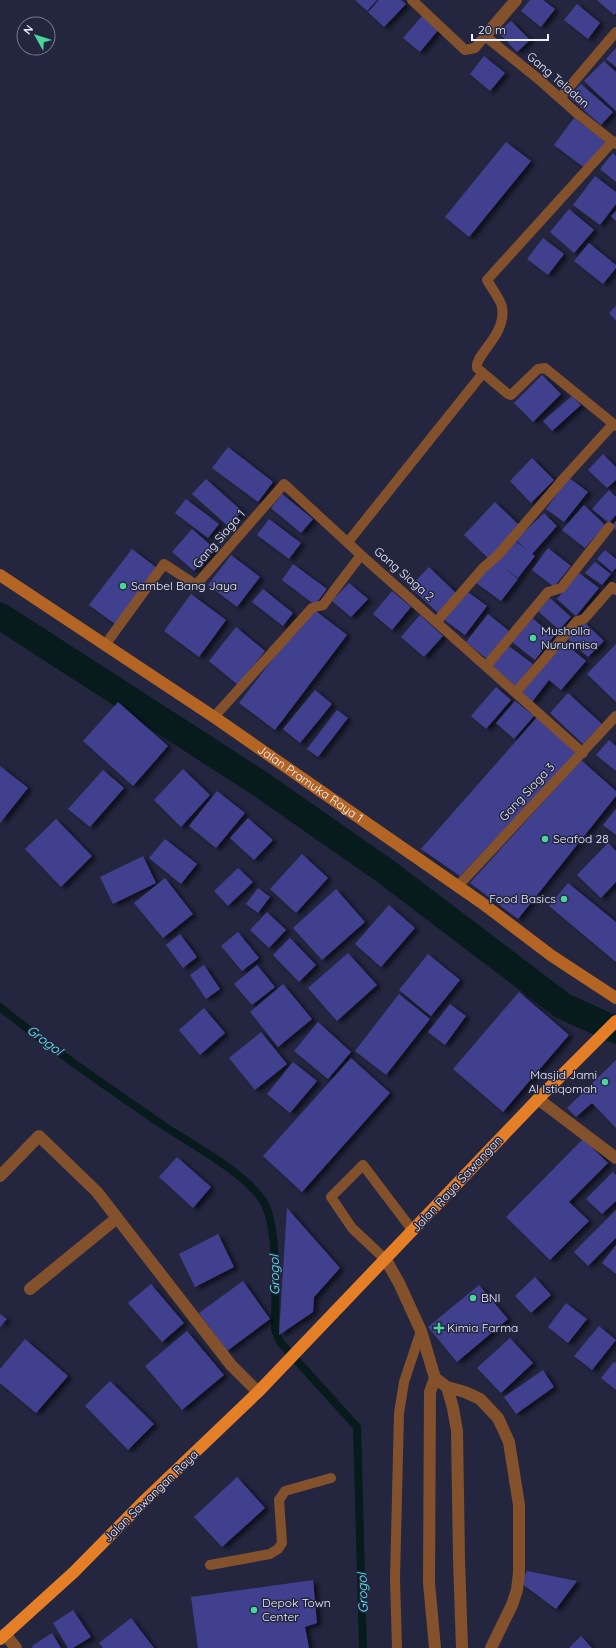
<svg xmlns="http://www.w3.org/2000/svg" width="616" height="1648" viewBox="0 0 616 1648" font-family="Quicksand,sans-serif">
<defs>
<filter id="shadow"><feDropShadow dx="4.5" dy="2.5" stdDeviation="2" flood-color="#0009"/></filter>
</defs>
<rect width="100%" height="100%" fill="#242640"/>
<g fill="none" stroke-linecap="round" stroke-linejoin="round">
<path stroke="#071b1c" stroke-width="8" d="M0 1007C53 1050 110 1089 167 1128 195 1146 246 1174 263 1201 279 1226 275 1299 275 1330L280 1342 357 1427 363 1648"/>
<path stroke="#071b1c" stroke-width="27" d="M0 616 259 783 385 871 563 1006 616 1030"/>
</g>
<path fill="#41408f" filter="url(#shadow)" d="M355 0H377L367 11Z
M379 0H401L406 4 384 27 368 12Z
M530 0H543L555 9 541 27 521 11Z
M597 0H616V13L614 15Z
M577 4 600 23 588 39 564 20Z
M422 16 439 29 420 52 403 38Z
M511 21 530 40 517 52 498 32Z
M616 48V67L606 59Z
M484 56 505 73 490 91 470 74Z
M604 61 616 72V111L584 81Z
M581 84 613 112 601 125 569 97Z
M574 118 606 142 586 169 554 145Z
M506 142 531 161 469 237 445 217Z
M613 153 616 156V182L600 169Z
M595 176 616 192V204L600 225 573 205Z
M569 209 594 230 574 253 550 232Z
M616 211V221L611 216Z
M543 238 564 254 548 275 527 259Z
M589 243 616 265V268L603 284 574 261Z
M616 306V321L609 313Z
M542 375 561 394 533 422 514 403Z
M572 396 581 405 552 431 543 421Z
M228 447 273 482 258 502 212 468Z
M603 454 616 467V480L607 488 588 470Z
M532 458 554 480 531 503 510 481Z
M569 478 588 492 564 522 546 509Z
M206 479 242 511 229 527 192 494Z
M609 490 616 497V515L609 523 592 509Z
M282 494 313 519 301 533 271 508Z
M186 499 219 524 208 538 175 513Z
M495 502 520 526 489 559 464 535Z
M584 505 605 525 585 548 562 530Z
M544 513 557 526 532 554 535 556 518 578 501 565 518 579 501 601 475 582 514 540 528 551 516 540Z
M269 519 301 543 289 559 257 535Z
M616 521V530L612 526Z
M192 529 215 549 194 571 172 552Z
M548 548 571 566 554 587 532 570Z
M132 549 157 568 115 624 89 605Z
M605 550 616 559V568L612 572 597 559Z
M231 555 260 577 237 607 208 585Z
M595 562 611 574 602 585 585 573Z
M293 564 327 589 315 605 282 580Z
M429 567 457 594 439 614 410 587Z
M579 573 599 588 576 616 557 599Z
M349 583 368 599 351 617 332 601Z
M263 589 293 613 283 626 252 602Z
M465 590 487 606 465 635 443 619Z
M392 591 411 607 392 630 373 614Z
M191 594 226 620 199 657 164 631Z
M550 598 571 617 559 630 538 611Z
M312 608 347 635 275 730 239 703Z
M488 614 509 631 487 659 466 642Z
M420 615 443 636 424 657 401 637Z
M531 617 554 636 535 660 511 641Z
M584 622 604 641 588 657 568 639Z
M236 627 265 651 238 685 209 661Z
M563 642 586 661 561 690 549 680 532 702 520 692Z
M506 644 533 664 516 687 490 664Z
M616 644V702L587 674Z
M496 687 511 700 486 729 471 716Z
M315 690 332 704 300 743 283 729Z
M568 693 602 724 583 744 550 713Z
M515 701 534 716 514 739 496 723Z
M118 702 168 746 133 786 83 741Z
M337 710 348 718 318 757 307 749Z
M539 715 578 752 460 876 421 849Z
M609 740 616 746V771L596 755Z
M581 760 616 791V796L518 919 470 883Z
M0 766 28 788 0 823Z
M183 769 210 795 181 827 154 800Z
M103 770 124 788 90 827 68 809Z
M217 791 245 813 216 848 189 826Z
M616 809V835L603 825Z
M248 818 273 840 254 860 230 838Z
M56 819 92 856 61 887 25 849Z
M165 839 197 864 181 884 149 858Z
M608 843 616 851V882L601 898 577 875Z
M302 854 328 878 296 913 270 889Z
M143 856 156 883 113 904 100 877Z
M238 868 253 882 228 906 214 891Z
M165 878 193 914 163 938 134 903Z
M568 883 616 922V962L549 906Z
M258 888 270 897 258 913 246 904Z
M336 889 365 922 322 960 293 928Z
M389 905 415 928 381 967 355 944Z
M267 912 286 930 269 948 250 930Z
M238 932 259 958 242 971 221 946Z
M180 934 197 957 183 968 166 945Z
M290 938 316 965 299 982 273 955Z
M348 953 377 985 337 1021 308 988Z
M428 954 460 980 431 1016 399 990Z
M204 965 220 989 206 999 190 975Z
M257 965 275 987 252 1005 234 984Z
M283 984 312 1019 278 1047 250 1012Z
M519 992 569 1035 503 1112 453 1069Z
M399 994 430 1019 386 1075 355 1051Z
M450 1004 466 1016 445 1045 428 1032Z
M204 1008 225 1033 200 1055 179 1030Z
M318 1022 351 1052 328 1079 294 1051Z
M261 1032 287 1064 255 1090 229 1058Z
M351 1058 390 1093 302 1192 263 1156Z
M616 1060V1128L592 1103 576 1117 567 1108Z
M293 1062 317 1081 290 1113 267 1094Z
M583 1139 608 1163 569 1202 589 1221 550 1260 506 1217Z
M177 1157 211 1187 193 1208 159 1177Z
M613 1172 616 1175V1201L602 1214 586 1199Z
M287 1208 340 1268 314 1297 313 1312 279 1335Z
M616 1210V1238L588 1266 574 1252Z
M218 1234 234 1267 195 1287 179 1254Z
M616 1245V1274L602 1263Z
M535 1277 551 1295 531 1313 515 1296Z
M243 1281 270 1319 227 1351 199 1313Z
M151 1284 184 1323 162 1342 128 1303Z
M479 1285 508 1319 457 1362 428 1327Z
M566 1303 587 1319 568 1343 548 1327Z
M0 1314 7 1319 0 1327Z
M599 1326 616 1340 592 1370 574 1356Z
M187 1331 224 1375 182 1410 145 1366Z
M510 1338 533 1363 501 1393 477 1368Z
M25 1339 68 1376 36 1413 0 1383V1369Z
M614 1362 616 1363V1390L601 1378Z
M543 1370 554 1387 516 1414 504 1397Z
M110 1381 154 1424 128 1450 85 1406Z
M237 1477 265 1508 222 1547 194 1517Z
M527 1571 577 1581 556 1609 521 1583Z
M313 1580 317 1623 305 1627 309 1648H198L191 1597Z
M73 1610 91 1637 73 1648H68L53 1623Z
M131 1618 154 1648H103L99 1643Z
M52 1633 61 1648H33L32 1646Z
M581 1636 592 1648H569Z"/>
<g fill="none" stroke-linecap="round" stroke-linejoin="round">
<path stroke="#83512c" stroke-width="10" d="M412 0 465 50 475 48 485 36 536 77 579 115 616 144
M560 98 616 32
M613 141 487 280C490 286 501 300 502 307 507 335 474 355 477 368L508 394 511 395 538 369 545 368 616 426
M348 542 483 373
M437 621 483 568 498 555 564 478 613 424
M105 645 164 564 196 585 284 484 361 555
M487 665 548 592 561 588 609 527
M516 692 577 621 584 619 612 587 616 590
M214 717 312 608 323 605 361 555 583 753
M458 886 616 716
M386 1260 352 1228 331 1197 363 1165 413 1231
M210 1565 270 1554 278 1549 282 1543 279 1500 285 1491 331 1478
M397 1648 395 1579 399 1413 404 1382 421 1331"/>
<path stroke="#83512c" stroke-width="12" d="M485 36 516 0
M538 1099 616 1158
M0 1176 39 1136 97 1192 231 1365 258 1392
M386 1260 399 1283 421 1331 435 1378 430 1392 429 1583 435 1648
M30 1289 117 1218
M435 1378 447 1387 465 1392 480 1399 498 1418 509 1442 519 1505V1573L517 1590 512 1605 491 1648
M447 1387 453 1408 457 1431 459 1559 462 1648
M5 1634 16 1648"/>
<path stroke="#b46524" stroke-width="12" id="s1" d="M0 575 214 717 482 903 552 956 616 998"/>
<path stroke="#e47f27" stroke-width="12" d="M0 1639 74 1572 145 1500 258 1392 538 1099 616 1021"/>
</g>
<g fill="#4bd49b" stroke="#242640" stroke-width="1.5">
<circle cx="123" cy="586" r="4"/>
<circle cx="533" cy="638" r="4"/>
<circle cx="545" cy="839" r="4"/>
<circle cx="564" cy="899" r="4"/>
<circle cx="605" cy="1082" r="4"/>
<circle cx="473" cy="1298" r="4"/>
<path d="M437 1322h4v4h4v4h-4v4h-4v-4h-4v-4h4z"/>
<circle cx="254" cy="1610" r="4"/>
</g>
<g text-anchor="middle" stroke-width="3" stroke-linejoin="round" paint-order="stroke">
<g font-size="12" fill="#eef0fe" stroke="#242640">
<text transform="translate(558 80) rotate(41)" y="4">Gang Teladan</text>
<text transform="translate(219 539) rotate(-49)" y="4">Gang Siaga 1</text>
<text transform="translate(404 574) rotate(41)" y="4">Gang Siaga 2</text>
<text dy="4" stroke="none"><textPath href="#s1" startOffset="374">Jalan Pramuka Raya 1</textPath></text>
<text transform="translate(527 792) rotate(-47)" y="4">Gang Siaga 3</text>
<text transform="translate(457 1184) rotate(-47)" y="4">Jalan Raya Sawangan</text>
<text transform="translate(151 1496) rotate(-44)" y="4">Jalan Sawangan Raya</text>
</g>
<g font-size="12" fill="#eef0fe" stroke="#242640" text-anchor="start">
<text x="131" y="590">Sambel Bang Jaya</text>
<text x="541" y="635">Musholla<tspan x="541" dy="14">Nurunnisa</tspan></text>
<text x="553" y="843">Seafod 28</text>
<text x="556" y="903" text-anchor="end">Food Basics</text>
<text x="597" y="1079" text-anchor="end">Masjid Jami<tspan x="597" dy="14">Al Istiqomah</tspan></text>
<text x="481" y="1302">BNI</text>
<text x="447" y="1332">Kimia Farma</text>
<text x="262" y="1607">Depok Town<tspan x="262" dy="14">Center</tspan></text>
</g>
<g font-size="13" font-style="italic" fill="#5df4f9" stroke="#242640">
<text transform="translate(45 1040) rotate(37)" y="5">Grogol</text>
<text transform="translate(274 1275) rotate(-91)" y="5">Grogol</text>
<text transform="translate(362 1593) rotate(-92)" y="5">Grogol</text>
</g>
</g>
<g transform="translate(36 36) rotate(309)"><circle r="19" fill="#242640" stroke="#75778c"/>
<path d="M0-3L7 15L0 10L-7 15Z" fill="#4bd49b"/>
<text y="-6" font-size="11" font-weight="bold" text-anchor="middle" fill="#eef0fe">N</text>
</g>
<path d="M472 34v6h76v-6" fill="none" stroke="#eef0fe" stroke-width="2"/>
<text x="478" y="34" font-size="12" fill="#eef0fe" stroke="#242640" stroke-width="3" paint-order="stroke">20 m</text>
</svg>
